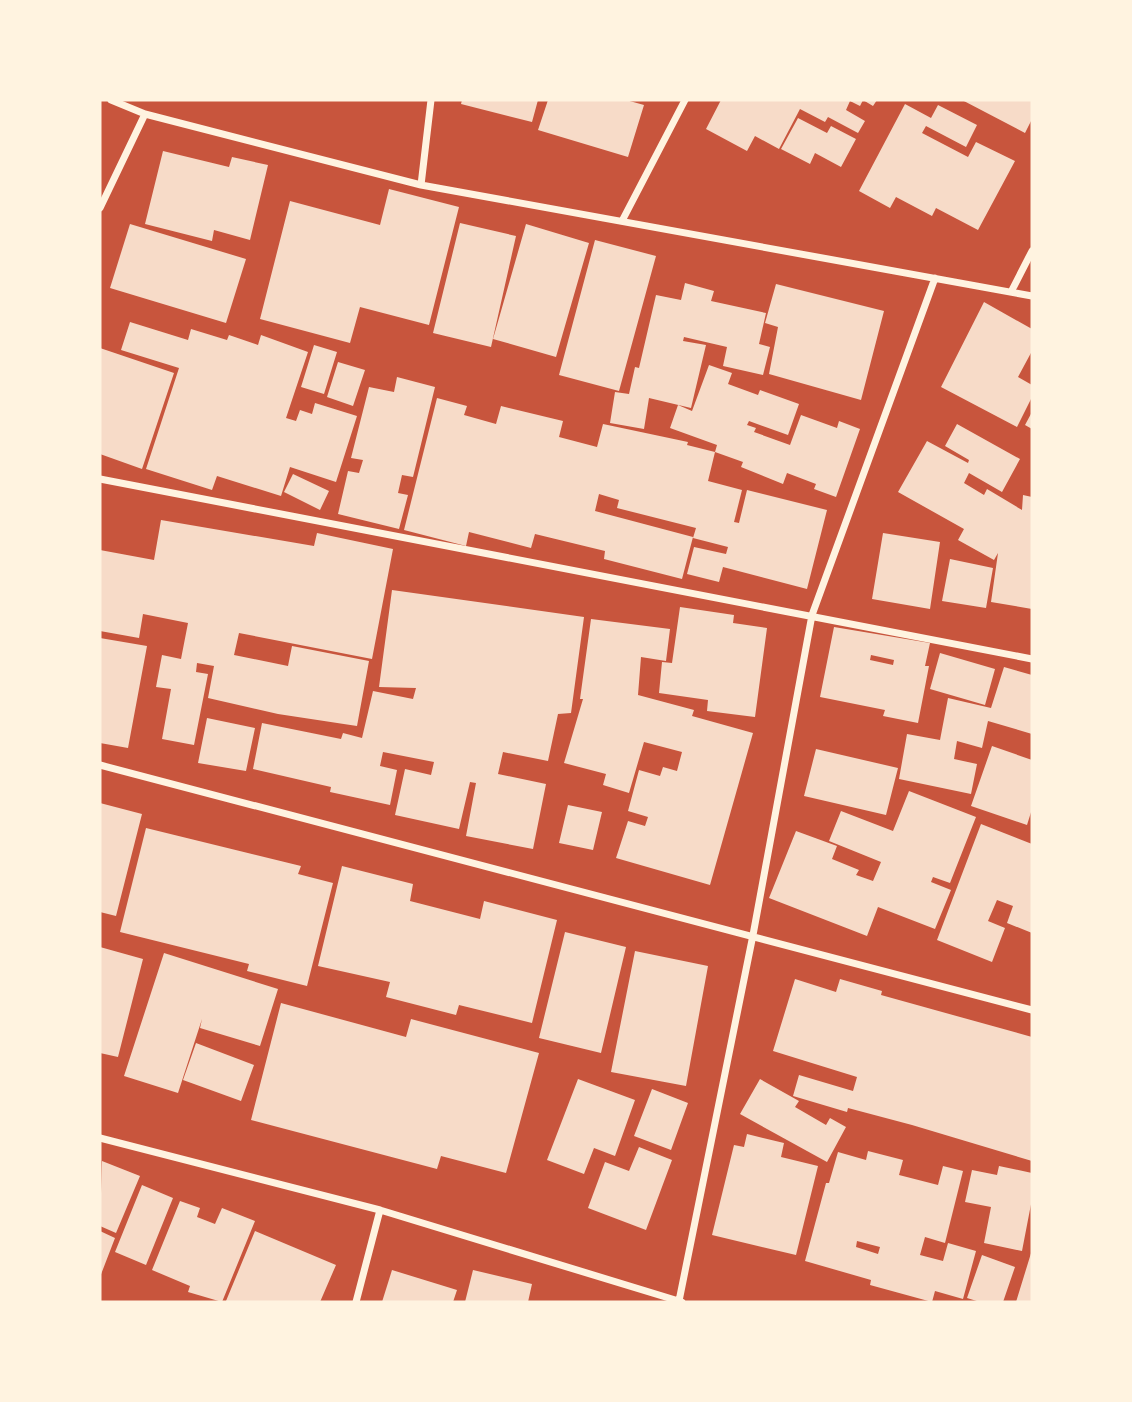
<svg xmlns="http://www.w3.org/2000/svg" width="1132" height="1402" viewBox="0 0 1132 1402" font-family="Helvetica,sans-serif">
<rect width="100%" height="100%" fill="#c8553d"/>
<path fill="#f7dbc8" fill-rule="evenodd" d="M462 100H538L532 122 461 104Z
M548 100H626L644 105 628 157 538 130Z
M721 100H877L873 106 863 100 860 106 850 101 846 110 865 121 858 133 828 117 825 122 800 109 779 149 755 136 747 151 706 129Z
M962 100H1032V119L1025 133Z
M905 104 931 118 938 105 977 125 966 147 926 126 922 133 968 157 976 142 1015 161 978 230 936 208 932 216 896 197 890 208 859 191Z
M798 118 827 133 831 126 856 139 841 167 815 153 810 164 781 149Z
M163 151 229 167 232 157 268 165 250 240 214 230 212 241 145 224Z
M389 189 459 207 429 325 360 307 350 343 260 319 290 201 380 225Z
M460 223 516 236 491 347 433 333Z
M130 224 246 259 226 323 110 288Z
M526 224 589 243 556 357 493 339Z
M595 240 656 256 619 391 559 375Z
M685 283 714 291 711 301 766 313 759 344 770 347 763 375 723 366 727 347 684 337 683 341 706 345 691 408 649 398 644 429 610 423 615 392 629 394 635 367 639 368 656 295 681 300Z
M776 284 884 311 861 400 769 374 778 327 765 323Z
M984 302 1032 329V351L1018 377 1032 385V397L1017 427 941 387Z
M130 322 188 340 191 329 227 340 229 335 258 345 261 335 308 352 286 418 296 421 300 410 312 414 315 403 357 416 336 482 290 467 281 496 217 476 212 490 146 469 179 368 121 350Z
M314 345 337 352 324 394 301 387Z
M100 348 174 373 142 469 100 454Z
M338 362 365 370 353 406 327 397Z
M709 365 732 373 728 384 758 395 760 390 799 404 788 435 749 421 747 425 756 428 754 432 790 445 801 415 837 428 839 421 860 429 836 497 814 489 816 484 787 473 783 484 741 467 743 462 715 452 708 481 742 490 734 522 739 523 747 490 827 510 807 589 723 567 719 582 687 574 694 547 726 554 728 547 693 538 696 528 617 508 619 500 599 494 595 511 693 537 682 579 604 559 605 551 535 534 531 548 469 532 466 546 404 530 437 398 467 406 464 415 496 424 501 406 563 421 559 437 597 447 603 424 688 442 687 445 715 452 717 445 670 428 678 405 692 411Z
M397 377 435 387 413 477 402 475 398 493 408 495 399 529 338 514 348 471 359 473 363 460 351 458 369 387 394 392Z
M1032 412V429L1025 425Z
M957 424 1020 459 1002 492 969 473 964 483 984 495 987 489 1022 510 1023 495 1032 497V609L991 602 998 553 994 560 958 540 964 529 898 492 927 441 968 463 969 460 945 446Z
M293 474 329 491 320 510 284 492Z
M161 520 314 546 317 533 393 549 372 659 239 633 234 655 288 666 292 646 369 661 357 726 278 714 208 698 214 666 197 663 196 672 208 674 194 745 162 739 171 689 156 687 162 655 181 659 188 623 143 614 139 638 100 631V550L154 560Z
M883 533 940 542 930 609 872 599Z
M950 559 993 568 986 608 942 601Z
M392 590 584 617 571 713 558 714 548 761 503 752 498 774 546 784 533 849 466 836 476 783 470 782 459 829 395 815 405 769 431 775 434 762 383 752 380 766 397 770 390 805 330 792 331 787 253 769 262 723 341 739 343 733 362 738 373 691 413 699 416 688 379 687Z
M680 607 734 615 733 623 767 628 755 717 707 711 708 700 659 693 662 662 672 663Z
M591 619 670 629 666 661 641 657 638 695 694 710 692 716 753 733 710 885 616 858 628 821 645 826 648 817 628 811 639 770 660 776 663 767 677 771 682 752 644 742 629 793 603 785 606 774 564 763 583 699H580Z
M834 627 930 643 925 666H929L918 723 883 716 885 710 820 697ZM871 655 894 660 893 665 870 660Z
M100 638 147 646 128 748 100 743Z
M940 653 995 669 985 705 930 689Z
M1004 667 1032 675V734L988 721 982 748 957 741 954 759 977 764 971 794 899 779 907 734 940 740 948 698 991 708Z
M207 718 255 728 246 771 198 763Z
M992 746 1032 760V809L1027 825 971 806Z
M816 749 898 768 886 815 804 796Z
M909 791 976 817 950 883 933 877 931 882 951 890 935 929 878 907 867 936 769 898 796 831 837 846 832 859 859 870 856 875 873 881 881 862 829 841 841 811 893 831Z
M100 803 142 814 116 916 100 912Z
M568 805 602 812 593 850 559 843Z
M981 824 1032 844V933L1007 923 1013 906 997 900 988 921 1005 928 992 962 937 940Z
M146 828 301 866 298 874 333 883 307 986 247 971 249 964 120 932Z
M342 866 413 884 410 901 480 919 484 901 557 920 532 1023 459 1005 456 1015 386 997 390 982 318 966Z
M565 932 626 947 601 1053 539 1038Z
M100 947 143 959 118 1057 100 1053Z
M635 951 708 966 686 1086 611 1072Z
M164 953 278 989 260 1046 200 1028 202 1019 178 1093 124 1076Z
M795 979 836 992 840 979 882 991 881 995 1032 1037V1161L912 1125 848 1108 847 1112 793 1096 799 1075 853 1091 857 1077 773 1051Z
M281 1003 406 1037 411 1019 539 1053 506 1173 441 1156 437 1169 251 1120Z
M196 1043 254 1065 241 1101 183 1080Z
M578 1079 635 1100 615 1156 594 1148 584 1174 547 1160Z
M760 1079 799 1101 795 1107 826 1125 830 1118 846 1127 827 1162 740 1114Z
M652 1089 688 1103 671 1150 634 1136Z
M747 1134 784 1143 781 1157 818 1166 796 1255 712 1235 734 1145 744 1147Z
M639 1147 672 1160 646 1230 588 1208 605 1162 629 1171Z
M868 1151 903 1160 899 1175 938 1185 943 1166 963 1171 945 1243 925 1237 920 1255 943 1261 948 1243 976 1251 963 1299 935 1291 932 1302 870 1285 871 1280 805 1261 826 1183H829L838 1152 866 1160ZM857 1241 880 1247 878 1254 856 1247Z
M102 1161 140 1176 116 1233 100 1226Z
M999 1166 1032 1173V1199L1022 1251 984 1243 991 1207 965 1202 972 1170 997 1175Z
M142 1185 173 1198 146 1265 115 1252Z
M180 1201 200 1208 197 1217 215 1224 222 1208 255 1221 222 1302 188 1292 190 1286 152 1270Z
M100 1231 115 1238 100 1277Z
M255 1231 336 1265 320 1302 226 1301Z
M1032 1250V1302H1016Z
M982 1255 1015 1267 1003 1302H980L967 1298Z
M392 1270 457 1290 453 1302H382Z
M473 1270 532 1284 528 1302H465Z"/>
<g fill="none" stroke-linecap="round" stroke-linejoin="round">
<path stroke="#fff3e0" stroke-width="7" d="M111 100 145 114
M421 185 431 100
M100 208 145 114 421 185 1032 296
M622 221 685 100
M1011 292 1032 251
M100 479 1032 659
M100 765 1032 1010
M100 1138 380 1210 682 1302
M679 1301 753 935 812 615 935 278
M356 1302 380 1210"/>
</g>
<rect width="1132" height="1402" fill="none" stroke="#fff3e0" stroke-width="203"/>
</svg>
